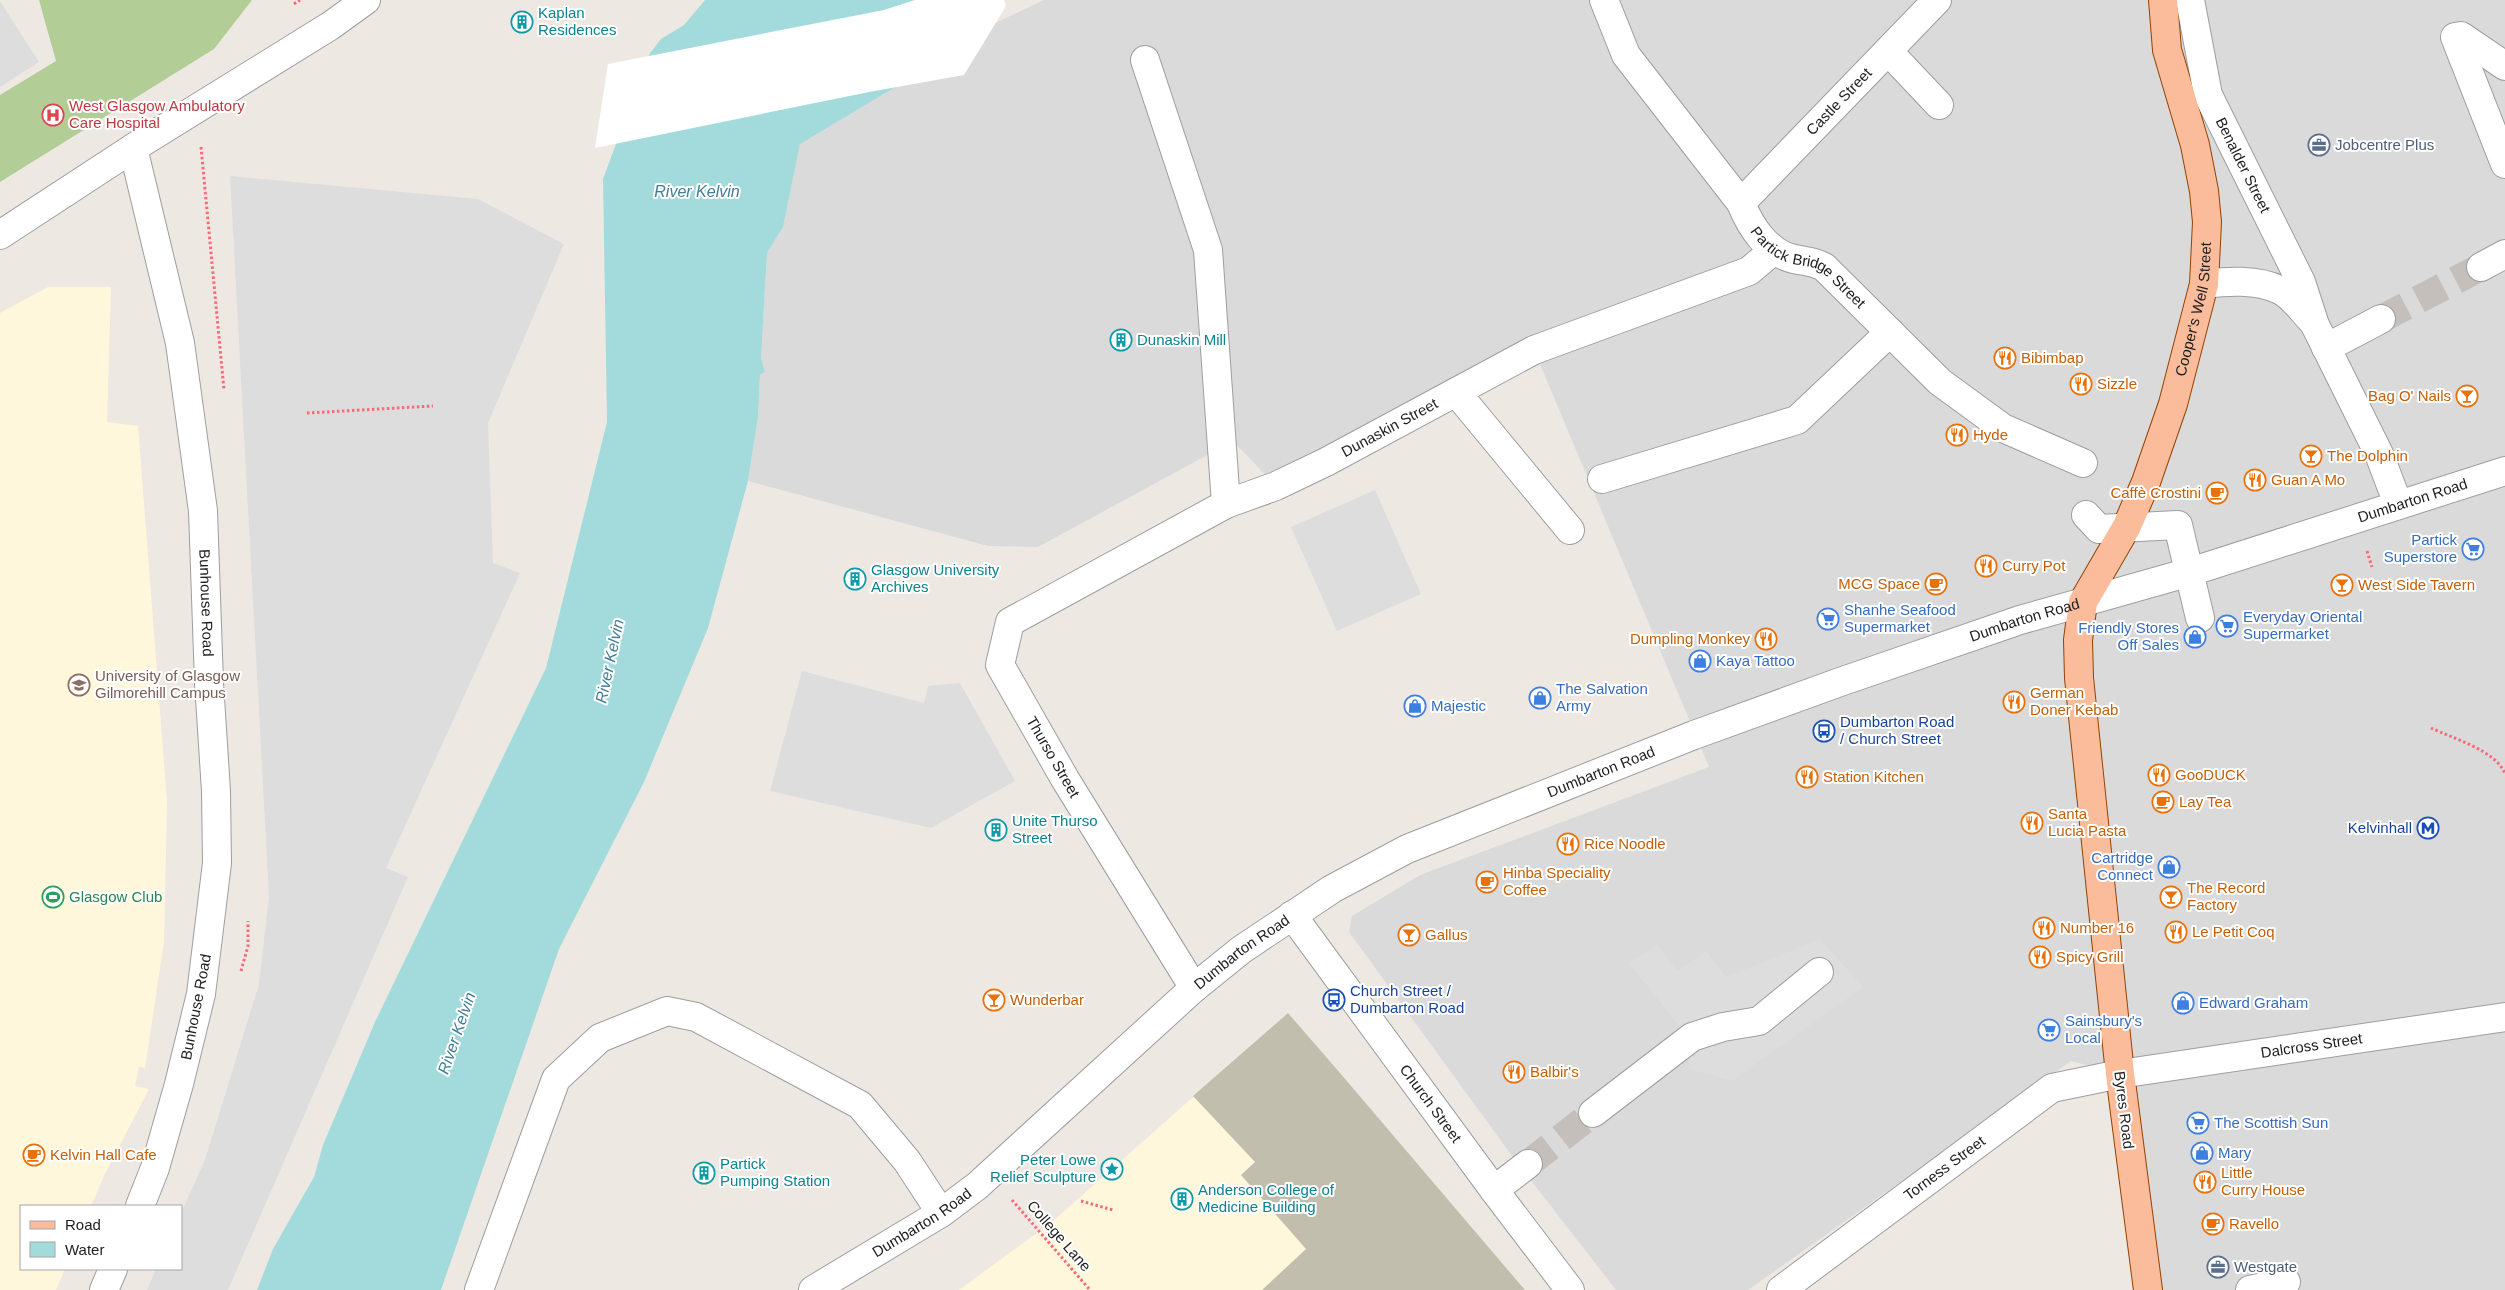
<svg xmlns="http://www.w3.org/2000/svg" width="2505" height="1290" viewBox="0 0 2505 1290" font-family="Helvetica,sans-serif">
<rect width="100%" height="100%" fill="#eee8e2"/>
<path fill="#dbdada" d="M1044 0H2505V1290H2148L2120 1074 2071 1061 1748 1290H1616L1515 1160 1349 932 1352 916 1420 875 1709 767 1534 350 1276 486 1233 441 1038 547 988 546 748 481 758 417 760 375 765 372 761 358 767 253 783 227 800 143 919 73 980 30Z"/>
<path fill="#fff7db" d="M48 287H111L107 422 138 426 167 802 164 942 145 1068 139 1067 135 1086 149 1089 104 1176 91 1206H21V1269H65L56 1290H0V313Z
M1288 1013 1525 1290H959L1052 1222Z"/>
<path fill="#c2beae" d="M1288 1013 1340 1073 1525 1290H1262L1306 1249 1241 1175 1255 1162 1193 1096Z"/>
<path fill="#b3cd97" d="M39 0H252L214 49 0 182V95L56 61Z"/>
<path fill="#ddd" d="M0 1 39 62 0 87Z
M230 176 478 199 564 244 488 423 493 563 520 573 386 868 408 877 228 1290H147L156 1269H181V1213L205 1160 259 984 269 896Z
M1375 490 1421 594 1337 631 1291 527Z
M802 671 924 703 928 686 960 683 1015 781 931 828 770 791Z
M1820 939 1863 987 1732 1081 1688 1069 1693 1043 1629 963 1658 945 1677 971 1706 951 1726 977Z"/>
<path fill="#a3dbdc" d="M705 0H930L919 73 800 144 783 227 767 253 761 358 765 372 760 375 758 417 748 481 708 628 644 782 559 949 441 1290H257L273 1249 314 1177 323 1145 375 1022 546 668 607 422 603 179 650 53 661 39 684 25Z"/>
<path fill="#fff" d="M915 0H1004L1006 6 964 75 869 92 595 148 608 64 884 10Z"/>
<g fill="none" stroke-linecap="round" stroke-linejoin="round">
<path stroke="#c4bfbb" stroke-width="28" stroke-dasharray="28 14" stroke-linecap="butt" d="M2381 319 2481 267
M1528 1164 1593 1113"/>
<g stroke="#9e9e9e" stroke-width="30">
<g id="minor">
<path id="s1" d="M1604 0 1626 55 1741 203C1750 226 1767 253 1794 259 1807 262 1811 260 1824 267L1940 382 2003 428 2083 463"/>
<path id="s2" d="M2190 0 2208 95 2301 282 2315 325 2379 454 2398 504"/>
<path d="M1888 51 1939 105"/>
<path d="M1145 60 1208 250 1226 504"/>
<path d="M2505 66 2461 36 2455 37 2505 164"/>
<path id="s3" d="M133 148 180 343 203 511 209 683 216 791 217 863 201 994 179 1084 155 1168 140 1206"/>
<path id="s4" d="M1741 203 1937 0"/>
<path d="M0 235 133 148 330 26 366 0"/>
<path d="M2481 267 2505 254"/>
<path d="M2204 284C2228 281 2256 279 2280 290 2292 296 2302 310 2311 320"/>
<path d="M2326 348 2381 319"/>
<path d="M1456 392 1570 530"/>
<path d="M1602 479 1797 420 1890 332"/>
<path d="M2086 515 2099 529 2178 525 2200 618"/>
<path id="s5" d="M1292 915 1494 1190 1570 1290"/>
<path id="s6" d="M1194 988 1065 779 1000 665 1010 622 1226 504 1276 486 1326 462 1534 350 1749 271 1774 250"/>
<path d="M1593 1113 1692 1037 1723 1027 1759 1021 1819 972"/>
<path d="M1494 1190 1528 1164"/>
<path d="M104 1290 113 1269"/>
<path d="M479 1290 556 1079 600 1038 667 1011 696 1017 860 1105 907 1161 941 1213"/>
<path id="s7" d="M813 1290 941 1213 977 1186 1194 988 1241 950 1332 889 1407 849 1694 735 1840 682 2020 620 2190 572 2505 471"/>
<path id="s8" d="M1781 1290 2052 1088 2120 1074 2505 1017"/>
<path d="M2250 1290 2286 1282"/>
</g>
</g>
<g stroke="#944301" stroke-width="30">
<g id="major">
<path id="s9" d="M2148 1290 2120 1074 2079 678 2078 640 2083 602 2127 526 2146 482 2173 404 2204 284 2207 222 2204 191 2195 145 2167 50 2163 0"/>
</g>
</g>
<path stroke="#f8697a" stroke-width="3" stroke-dasharray="2.5 2.5" stroke-linecap="butt" d="M294 4 300 0
M201 147 224 390
M307 413 433 406
M2367 551 2372 567
M2431 728C2452 738 2497 751 2505 774
M241 971 248 946V921
M1012 1200 1090 1290
M1081 1201 1113 1210"/>
<use href="#minor" stroke="#fff" stroke-width="28"/>
<use href="#major" stroke="#fbbc9b" stroke-width="28"/>
</g>
<defs>
<g id="building-ring" transform="scale(1.125)"><circle r="9.5" fill="#fff" stroke="#0f9aa8" stroke-width="1.5"/><path d="M-4-6H4V6H1V3H-1V6H-4ZM-2.5-4.3h1.7v1.8h-1.7ZM.8-4.3h1.7v1.8H.8ZM-2.5-1h1.7V.8h-1.7ZM.8-1h1.7V.8H.8Z" fill="#0f9aa8"/></g>
<g id="hospital-ring" transform="scale(1.125)"><circle r="9.5" fill="#fff" stroke="#e0444e" stroke-width="1.5"/><path d="M-5-5h3v3.5h4V-5h3V5h-3V1.5h-4V5h-3Z" fill="#e0444e"/></g>
<g id="office-ring" transform="scale(1.125)"><circle r="9.5" fill="#fff" stroke="#5c6f8a" stroke-width="1.5"/><path d="M-6-3h4V-5.5h4V-3h4V5H-6ZM-1-4.5V-3h2v-1.5ZM-6 0V1H6V0Z" fill="#5c6f8a"/></g>
<g id="restaurant-ring" transform="scale(1.125)"><circle r="9.5" fill="#fff" stroke="#e8710a" stroke-width="1.5"/><path d="M-5-6h1v4h1v-4h1v4h1v-4h1v5L-1.5 .5V6h-2V.5L-5-1ZM5-6V6H3V1.5H1.5Q1.5-4 5-6Z" fill="#e8710a"/></g>
<g id="bar-ring" transform="scale(1.125)"><circle r="9.5" fill="#fff" stroke="#e8710a" stroke-width="1.5"/><path d="M-6-5H6L.8 .8V4.5H3.5V6h-7V4.5H-.8V.8Z" fill="#e8710a"/></g>
<g id="cafe-ring" transform="scale(1.125)"><circle r="9.5" fill="#fff" stroke="#e8710a" stroke-width="1.5"/><path d="M-5.5-4.5H6V0H3Q3 3.5 0 3.5H-2.5Q-5.5 3.5-5.5 0ZM3-3.2v2h1.7v-2ZM-6 4.5H4V6H-6Z" fill="#e8710a"/></g>
<g id="supermarket-ring" transform="scale(1.125)"><circle r="9.5" fill="#fff" stroke="#3f7fe0" stroke-width="1.5"/><path d="M-6-5.5h2.5l.6 2H6L4.5 2H-2.5L-4.4-4H-6ZM-1.5 3.2a1.3 1.3 0 1 0 .1 0ZM3 3.2a1.3 1.3 0 1 0 .1 0Z" fill="#3f7fe0"/></g>
<g id="shop-ring" transform="scale(1.125)"><circle r="9.5" fill="#fff" stroke="#3f7fe0" stroke-width="1.5"/><path d="M-5-2.5h2.3a2.7 3.5 0 0 1 5.4 0H5L5.5 6h-11ZM-1.5-2.5h3a1.5 2.3 0 0 0-3 0Z" fill="#3f7fe0"/></g>
<g id="university-ring" transform="scale(1.125)"><circle r="9.5" fill="#fff" stroke="#8d6e63" stroke-width="1.5"/><path d="M0-5L7-2L0 1L-7-2ZM-4 1L0 2.5L4 1V4Q0 6-4 4Z" fill="#8d6e63"/></g>
<g id="bus-ring" transform="scale(1.125)"><circle r="9.5" fill="#fff" stroke="#1a4fb4" stroke-width="1.5"/><path d="M-5-6H5V4H4V6H2V4H-2V6H-4V4H-5ZM-3.5-4V0h7V-4ZM-3.5 1.2v1.5H-2V1.2ZM2 1.2v1.5H3.5V1.2Z" fill="#1a4fb4"/></g>
<g id="metro-ring" transform="scale(1.125)"><circle r="9.5" fill="#fff" stroke="#1a4fb4" stroke-width="1.5"/><path d="M-5.5 5V-5H-3L0 0L3-5H5.5V5H3V-.5L0 4L-3-.5V5Z" fill="#1a4fb4"/></g>
<g id="stadium-ring" transform="scale(1.125)"><circle r="9.5" fill="#fff" stroke="#2e9e5b" stroke-width="1.5"/><path d="M0-5a6.5 5 0 1 0 0 10a6.5 5 0 1 0 0-10ZM-3.5-1.8h7v3.6h-7Z" fill="#2e9e5b"/></g>
<g id="sight-ring" transform="scale(1.125)"><circle r="9.5" fill="#fff" stroke="#0f9aa8" stroke-width="1.5"/><path d="M0-6L1.8-2.2L6-1.7L2.9 1.2L3.7 5.4L0 3.3L-3.7 5.4L-2.9 1.2L-6-1.7L-1.8-2.2Z" fill="#0f9aa8"/></g>
</defs>
<g fill-rule="evenodd">
<use href="#building-ring" x="522" y="22"/>
<use href="#hospital-ring" x="53" y="115"/>
<use href="#office-ring" x="2319" y="145"/>
<use href="#building-ring" x="1121" y="340"/>
<use href="#restaurant-ring" x="2005" y="358"/>
<use href="#restaurant-ring" x="2081" y="384"/>
<use href="#bar-ring" x="2467" y="396"/>
<use href="#restaurant-ring" x="1957" y="435"/>
<use href="#bar-ring" x="2311" y="456"/>
<use href="#restaurant-ring" x="2255" y="480"/>
<use href="#cafe-ring" x="2217" y="493"/>
<use href="#supermarket-ring" x="2473" y="549"/>
<use href="#restaurant-ring" x="1986" y="566"/>
<use href="#building-ring" x="855" y="579"/>
<use href="#cafe-ring" x="1936" y="584"/>
<use href="#bar-ring" x="2342" y="585"/>
<use href="#supermarket-ring" x="1828" y="619"/>
<use href="#supermarket-ring" x="2227" y="626"/>
<use href="#shop-ring" x="2195" y="637"/>
<use href="#restaurant-ring" x="1766" y="639"/>
<use href="#shop-ring" x="1700" y="661"/>
<use href="#university-ring" x="79" y="685"/>
<use href="#shop-ring" x="1540" y="698"/>
<use href="#restaurant-ring" x="2014" y="702"/>
<use href="#shop-ring" x="1415" y="706"/>
<use href="#bus-ring" x="1824" y="731"/>
<use href="#restaurant-ring" x="2159" y="775"/>
<use href="#restaurant-ring" x="1807" y="777"/>
<use href="#cafe-ring" x="2163" y="802"/>
<use href="#restaurant-ring" x="2032" y="823"/>
<use href="#metro-ring" x="2428" y="828"/>
<use href="#building-ring" x="996" y="830"/>
<use href="#restaurant-ring" x="1568" y="844"/>
<use href="#shop-ring" x="2169" y="867"/>
<use href="#cafe-ring" x="1487" y="882"/>
<use href="#stadium-ring" x="53" y="897"/>
<use href="#bar-ring" x="2171" y="897"/>
<use href="#restaurant-ring" x="2044" y="928"/>
<use href="#restaurant-ring" x="2176" y="932"/>
<use href="#bar-ring" x="1409" y="935"/>
<use href="#restaurant-ring" x="2040" y="957"/>
<use href="#bar-ring" x="994" y="1000"/>
<use href="#bus-ring" x="1334" y="1000"/>
<use href="#shop-ring" x="2183" y="1003"/>
<use href="#supermarket-ring" x="2049" y="1030"/>
<use href="#restaurant-ring" x="1514" y="1072"/>
<use href="#supermarket-ring" x="2198" y="1123"/>
<use href="#shop-ring" x="2202" y="1153"/>
<use href="#cafe-ring" x="34" y="1155"/>
<use href="#sight-ring" x="1112" y="1169"/>
<use href="#building-ring" x="704" y="1173"/>
<use href="#restaurant-ring" x="2205" y="1182"/>
<use href="#building-ring" x="1182" y="1199"/>
<use href="#cafe-ring" x="2213" y="1224"/>
<use href="#office-ring" x="2218" y="1267"/>
</g>
<g text-anchor="middle" stroke-width="4" stroke-linejoin="round" paint-order="stroke">
<g font-size="15" fill="#0d838f" stroke="#fff" text-anchor="start">
<text x="538" y="18">Kaplan<tspan x="538" dy="17">Residences</tspan></text>
<text x="1137" y="345">Dunaskin Mill</text>
<text x="871" y="575">Glasgow University<tspan x="871" dy="17">Archives</tspan></text>
<text x="1012" y="826">Unite Thurso<tspan x="1012" dy="17">Street</tspan></text>
<text x="1096" y="1165" text-anchor="end">Peter Lowe<tspan x="1096" dy="17">Relief Sculpture</tspan></text>
<text x="720" y="1169">Partick<tspan x="720" dy="17">Pumping Station</tspan></text>
<text x="1198" y="1195">Anderson College of<tspan x="1198" dy="17">Medicine Building</tspan></text>
</g>
<g font-size="15" fill="#1d1d1d" stroke="#fff">
<text dy="5" stroke="none"><textPath href="#s4" startOffset="141">Castle Street</textPath></text>
<text dy="5" stroke="none"><textPath href="#s2" startOffset="175">Benalder Street</textPath></text>
<text dy="5" stroke="none"><textPath href="#s1" startOffset="344">Partick Bridge Street</textPath></text>
<text dy="5" stroke="none"><textPath href="#s9" startOffset="1008">Cooper's Well Street</textPath></text>
<text dy="5" stroke="none"><textPath href="#s6" startOffset="848">Dunaskin Street</textPath></text>
<text dy="5" stroke="none"><textPath href="#s7" startOffset="1808">Dumbarton Road</textPath></text>
<text dy="5" stroke="none"><textPath href="#s3" startOffset="462">Bunhouse Road</textPath></text>
<text dy="5" stroke="none"><textPath href="#s7" startOffset="1402">Dumbarton Road</textPath></text>
<text transform="translate(1053 757) rotate(60)" y="5">Thurso Street</text>
<text dy="5" stroke="none"><textPath href="#s7" startOffset="952">Dumbarton Road</textPath></text>
<text dy="5" stroke="none"><textPath href="#s7" startOffset="548">Dumbarton Road</textPath></text>
<text transform="translate(196 1007) rotate(-79)" y="5">Bunhouse Road</text>
<text dy="5" stroke="none"><textPath href="#s8" startOffset="601">Dalcross Street</textPath></text>
<text dy="5" stroke="none"><textPath href="#s5" startOffset="234">Church Street</textPath></text>
<text transform="translate(2124 1110) rotate(83)" y="5">Byres Road</text>
<text dy="5" stroke="none"><textPath href="#s8" startOffset="204">Torness Street</textPath></text>
<text dy="5" stroke="none"><textPath href="#s7" startOffset="128">Dumbarton Road</textPath></text>
<text transform="translate(1059 1236) rotate(49)" y="5">College Lane</text>
</g>
<g font-size="15" fill="#be3a42" stroke="#fff" text-anchor="start">
<text x="69" y="111">West Glasgow Ambulatory<tspan x="69" dy="17">Care Hospital</tspan></text>
</g>
<g font-size="15" fill="#4e5e75" stroke="#fff" text-anchor="start">
<text x="2335" y="150">Jobcentre Plus</text>
<text x="2234" y="1272">Westgate</text>
</g>
<g font-size="15" fill="#c56008" stroke="#fff" text-anchor="start">
<text x="2021" y="363">Bibimbap</text>
<text x="2097" y="389">Sizzle</text>
<text x="2451" y="401" text-anchor="end">Bag O' Nails</text>
<text x="1973" y="440">Hyde</text>
<text x="2327" y="461">The Dolphin</text>
<text x="2271" y="485">Guan A Mo</text>
<text x="2201" y="498" text-anchor="end">Caffè Crostini</text>
<text x="2002" y="571">Curry Pot</text>
<text x="1920" y="589" text-anchor="end">MCG Space</text>
<text x="2358" y="590">West Side Tavern</text>
<text x="1750" y="644" text-anchor="end">Dumpling Monkey</text>
<text x="2030" y="698">German<tspan x="2030" dy="17">Doner Kebab</tspan></text>
<text x="2175" y="780">GooDUCK</text>
<text x="1823" y="782">Station Kitchen</text>
<text x="2179" y="807">Lay Tea</text>
<text x="2048" y="819">Santa<tspan x="2048" dy="17">Lucia Pasta</tspan></text>
<text x="1584" y="849">Rice Noodle</text>
<text x="1503" y="878">Hinba Speciality<tspan x="1503" dy="17">Coffee</tspan></text>
<text x="2187" y="893">The Record<tspan x="2187" dy="17">Factory</tspan></text>
<text x="2060" y="933">Number 16</text>
<text x="2192" y="937">Le Petit Coq</text>
<text x="1425" y="940">Gallus</text>
<text x="2056" y="962">Spicy Grill</text>
<text x="1010" y="1005">Wunderbar</text>
<text x="1530" y="1077">Balbir's</text>
<text x="50" y="1160">Kelvin Hall Cafe</text>
<text x="2221" y="1178">Little<tspan x="2221" dy="17">Curry House</tspan></text>
<text x="2229" y="1229">Ravello</text>
</g>
<g font-size="15" fill="#366cbe" stroke="#fff" text-anchor="start">
<text x="2457" y="545" text-anchor="end">Partick<tspan x="2457" dy="17">Superstore</tspan></text>
<text x="1844" y="615">Shanhe Seafood<tspan x="1844" dy="17">Supermarket</tspan></text>
<text x="2243" y="622">Everyday Oriental<tspan x="2243" dy="17">Supermarket</tspan></text>
<text x="2179" y="633" text-anchor="end">Friendly Stores<tspan x="2179" dy="17">Off Sales</tspan></text>
<text x="1716" y="666">Kaya Tattoo</text>
<text x="1556" y="694">The Salvation<tspan x="1556" dy="17">Army</tspan></text>
<text x="1431" y="711">Majestic</text>
<text x="2153" y="863" text-anchor="end">Cartridge<tspan x="2153" dy="17">Connect</tspan></text>
<text x="2199" y="1008">Edward Graham</text>
<text x="2065" y="1026">Sainsbury's<tspan x="2065" dy="17">Local</tspan></text>
<text x="2214" y="1128">The Scottish Sun</text>
<text x="2218" y="1158">Mary</text>
</g>
<g font-size="15" fill="#785e54" stroke="#fff" text-anchor="start">
<text x="95" y="681">University of Glasgow<tspan x="95" dy="17">Gilmorehill Campus</tspan></text>
</g>
<g font-size="15" fill="#164399" stroke="#fff" text-anchor="start">
<text x="1840" y="727">Dumbarton Road<tspan x="1840" dy="17">/ Church Street</tspan></text>
<text x="2412" y="833" text-anchor="end">Kelvinhall</text>
<text x="1350" y="996">Church Street /<tspan x="1350" dy="17">Dumbarton Road</tspan></text>
</g>
<g font-size="15" fill="#27864d" stroke="#fff" text-anchor="start">
<text x="69" y="902">Glasgow Club</text>
</g>
<g font-size="16" font-style="italic" fill="#417d94" stroke="#fff">
<text x="697" y="197">River Kelvin</text>
<text transform="translate(609 661) rotate(-78)" y="6">River Kelvin</text>
<text transform="translate(456 1033) rotate(-71)" y="6">River Kelvin</text>
</g>
</g>
<rect x="20" y="1205" width="162" height="65" fill="#ffffff" stroke="#a5a5a5"/>
<rect x="30" y="1221" width="25" height="8" fill="#fbbc9b" stroke="#a5a5a5"/>
<text x="65" y="1230" font-size="15" fill="#1d1d1d">Road</text>
<rect x="30" y="1242" width="25" height="15" fill="#a3dbdc" stroke="#a5a5a5"/>
<text x="65" y="1255" font-size="15" fill="#1d1d1d">Water</text>
</svg>
